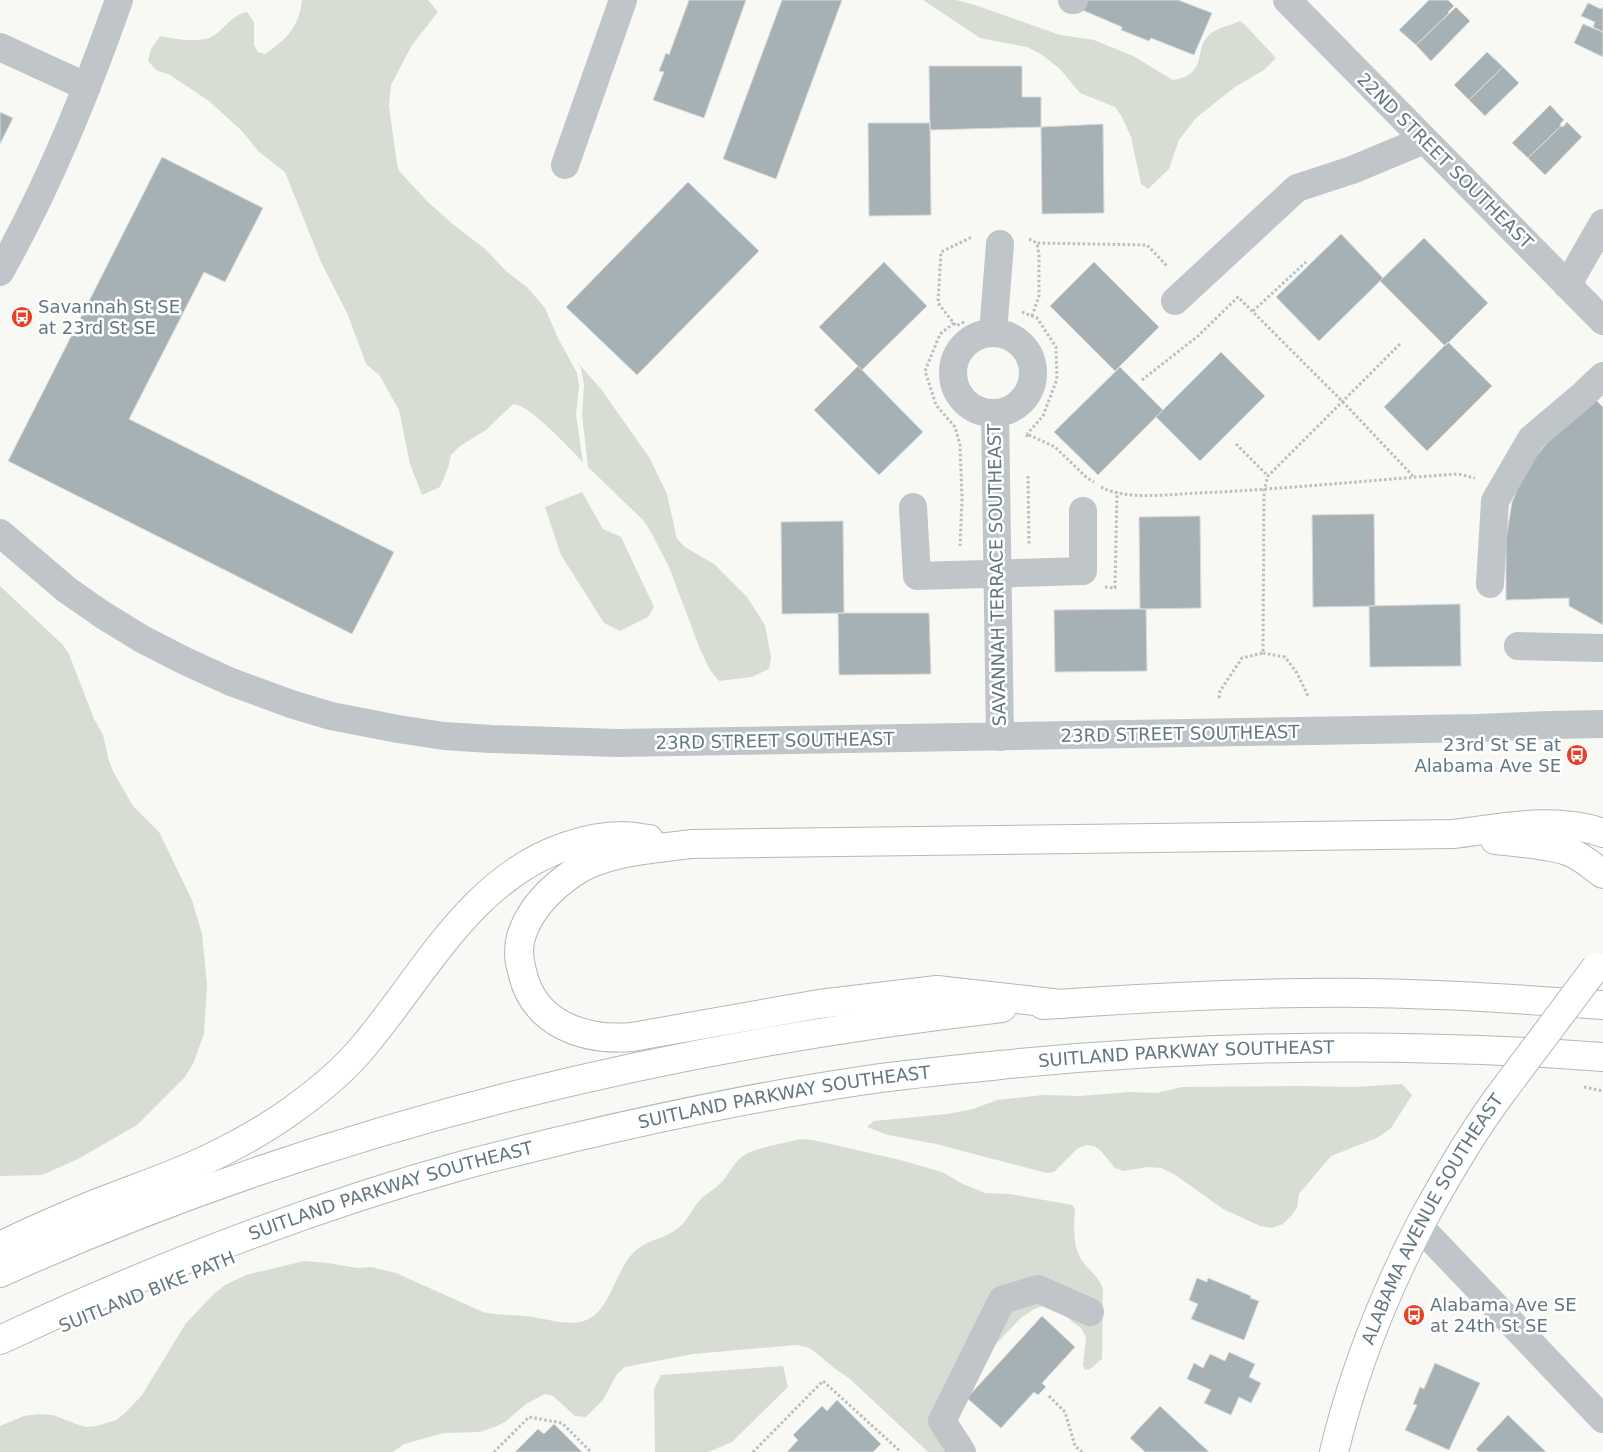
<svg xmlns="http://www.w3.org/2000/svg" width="1603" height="1452" viewBox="0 0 1603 1452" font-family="'DejaVu Sans',sans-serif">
<rect width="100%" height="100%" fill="#f8f8f5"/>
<path fill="#d8ddd4" d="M302 0H428L438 12 412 45 391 85 389 106 397 164 399 171 428 202 455 226 484 248 507 272 527 287 545 308 558 338 577 373 579 386 576 415 583 462C570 449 529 404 513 404L486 430 460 446 451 455 448 468 440 487 422 495 410 464 399 410 380 376 366 364 348 315 321 262 285 172 259 152 242 131 209 101 170 75 156 70 148 61 151 49 160 36C174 39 202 44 215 35 225 27 234 14 247 12L254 22V45L258 52 265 54C287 39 299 27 302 0Z
M923 0H956L975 5 1060 35 1094 40 1133 56 1173 80C1210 74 1192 49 1210 34 1217 28 1231 25 1240 21L1245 25 1276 58 1264 70 1235 87 1196 118 1179 140 1169 169 1148 189 1141 184 1131 137 1122 117 1115 107 1080 93 1060 69 1041 54 1027 47 980 38Z
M577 362 601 389 649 457 667 494 677 539 685 547 714 564 747 597 765 625 771 657 769 669 752 677 719 681 710 670 700 649 669 567 652 534 644 521 588 467 582 415 584 385 581 368Z
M582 492 603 529 621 537 654 607 648 617 620 631 604 623 561 555 545 507Z
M0 586 63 645 69 654 94 719 103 735 109 761 114 773 133 806 159 832 192 900 202 934 207 985 204 1034 193 1064 184 1078 137 1125 78 1159 42 1175 0 1176Z
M1402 1084 1412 1095 1391 1128 1377 1138 1331 1156 1299 1194 1297 1208 1291 1216 1283 1224 1272 1228 1260 1226 1223 1209 1174 1174 1161 1168 1147 1167 1124 1171 1115 1168 1101 1151 1094 1146 1086 1145 1077 1149 1054 1172 1047 1173 936 1144 888 1135 867 1127 874 1121 947 1114 973 1109 997 1100 1043 1095 1080 1096 1129 1092 1157 1093 1182 1087 1301 1086 1354 1087Z
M801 1139 813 1140 900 1160 942 1172 963 1184 985 1193 1010 1194 1072 1205 1075 1209C1074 1226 1072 1248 1083 1262 1091 1272 1100 1278 1103 1290L1102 1359 1090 1369 1085 1370 1083 1365 1086 1337 1081 1328 1054 1308 1046 1305 1034 1309 1021 1318 963 1378 947 1403 965 1452H928L850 1379 834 1368 815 1352 807 1347 796 1345 693 1354 625 1367 617 1374 603 1400 586 1417 575 1416 553 1396 545 1394 526 1404 505 1422 497 1426 480 1432 444 1433 404 1444 393 1452H0V1426L24 1416 39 1414 53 1415 76 1424 86 1427 97 1426 116 1420 125 1413 142 1395 186 1323 215 1293 225 1285 246 1275 304 1261 328 1263 357 1268 371 1267 396 1273 483 1312C500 1316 508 1314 524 1316 553 1318 584 1336 604 1304 615 1288 620 1266 634 1252 646 1240 664 1239 677 1229 688 1221 692 1208 701 1199 707 1193 715 1189 721 1183 730 1173 734 1161 746 1154 762 1146 783 1144 801 1139Z
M783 1366 788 1387 732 1442 708 1452H655L654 1389 661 1375Z"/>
<path fill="#a6b1b5" stroke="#dadad8" d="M689 0H746L704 118 653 100 664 72 659 71 666 53 669 55Z
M782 0H842L776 179 723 159Z
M1083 0H1178L1212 13 1194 55 1151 38 1149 41 1121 30 1122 27 1080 9Z
M1429 0H1448L1454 6 1448 12 1449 13 1416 45 1399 30Z
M1588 3 1601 9 1603 7V32L1593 27 1595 22 1581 16Z
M1456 7 1470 21 1431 61 1416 45Z
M1583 24 1603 32V57L1574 43Z
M1487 52 1503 67 1469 100 1454 85Z
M929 66H1022V97H1041V127L930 130Z
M1503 67 1519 83 1485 116 1469 100Z
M1550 105 1564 120 1560 124 1561 126 1528 158 1512 143Z
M0 112 13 118 0 144Z
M1567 122 1582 137 1545 175 1528 158 1561 126 1563 127Z
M868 123H930L931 215 869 216Z
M1103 124 1104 213 1042 214 1041 127Z
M162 157 263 208 225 282 204 272 129 419 394 552 352 634 8 461Z
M688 182 759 251 637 375 566 307Z
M1341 234 1383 278 1319 341 1276 297Z
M1424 238 1488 303 1445 346 1380 281Z
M884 262 927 306 862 370 819 327Z
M1094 262 1159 327 1115 371 1050 306Z
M1448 342 1492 386 1427 451 1384 407Z
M1221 352 1265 396 1200 461 1156 417Z
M858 366 923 432 879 475 814 410Z
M1120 367 1163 410 1098 475 1054 432Z
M1593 397 1603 407V625L1569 606V598L1506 600V539L1512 502 1518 488 1531 462 1548 442Z
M1374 514 1375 606 1313 607 1312 515Z
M1200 516 1201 608 1140 609 1139 517Z
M843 521 844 613 782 614 781 522Z
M1460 604 1461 666 1370 667 1369 606Z
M1146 609 1147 671 1055 672 1054 610Z
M838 613H929L931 674 839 675Z
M1197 1278 1207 1282 1208 1278 1251 1296 1250 1298 1259 1301 1244 1340 1191 1319 1198 1304 1189 1300Z
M1042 1316 1075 1347 1042 1383 1046 1387 1038 1395 1034 1392 1001 1428 967 1398Z
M1229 1352 1255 1364 1249 1377 1261 1383 1251 1403 1239 1397 1231 1415 1204 1403 1211 1390 1187 1379 1194 1363 1203 1368 1210 1354 1225 1361Z
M1435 1363 1480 1383 1449 1450 1405 1430 1417 1405 1413 1404 1420 1387 1424 1389Z
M837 1400 881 1444 873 1452H787L798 1440 793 1435 822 1406 827 1411Z
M1160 1406 1209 1452H1145L1130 1438Z
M1508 1415 1546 1452H1479L1476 1449Z
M554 1424 582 1452H515L538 1429 544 1434Z"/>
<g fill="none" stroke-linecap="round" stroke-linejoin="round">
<g stroke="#b3b9bc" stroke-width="30">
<g id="major">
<path id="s1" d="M1334 1452C1353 1373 1383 1297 1420 1225 1446 1177 1473 1130 1506 1087"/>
</g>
</g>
<g stroke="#b2b8bb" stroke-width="30">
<g id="highway">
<path d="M1495 840C1517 843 1550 844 1570 852 1582 857 1592 866 1603 874"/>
<path d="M1061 1004 937 990 819 1004 632 1037C584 1041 533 1024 522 971 519 961 518 948 521 937 530 907 554 885 579 869 610 851 655 849 691 844L1454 834C1502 828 1556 816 1603 833"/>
<path d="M1043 1005C1130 999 1217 994 1304 993 1403 991 1504 998 1603 1005"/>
<path d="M0 1246C31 1231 63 1217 95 1204 137 1187 180 1174 220 1153 246 1140 272 1125 295 1108 320 1090 344 1070 363 1047 424 975 472 877 567 846 585 840 603 836 622 836 631 836 640 838 649 839"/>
<path d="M0 1273C317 1130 657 1047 1002 1008"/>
<path id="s2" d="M0 1340C150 1270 305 1209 464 1165 501 1155 539 1146 576 1137 670 1115 765 1095 860 1081 907 1074 953 1070 1000 1065 1200 1045 1402 1042 1603 1057"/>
</g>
</g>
<path stroke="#b9bec0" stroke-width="3" stroke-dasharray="2.5 2.5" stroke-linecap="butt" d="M1029 239 1037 243
M1253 311 1306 262
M1022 312 1037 318 1056 347 1057 379 1043 416 1027 434
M1032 316 1039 296V255L1037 243 1147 245 1168 267
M964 322 956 326 938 303 941 252 972 237
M954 323 940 334 925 371 936 405 955 427 960 445 962 499 960 546
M1142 380 1198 336 1238 297 1342 401 1413 476
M1027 437V434L1055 447 1087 478 1094 482
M1236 444 1268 476
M1028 476 1029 544
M1101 487C1127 501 1170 494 1199 493 1286 489 1371 480 1458 474L1475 478
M1105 587 1115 588 1117 492
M1263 653 1285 657 1297 673 1308 696
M1219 698 1220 691 1242 658 1263 653 1264 490 1268 476 1401 343
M1584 1087 1603 1091
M1049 1396 1065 1412 1075 1446 1082 1452
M494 1452 529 1417 562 1423 591 1452
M753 1452 823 1381 901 1452"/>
<path stroke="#bfc5c8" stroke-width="28" d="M1072 0H1074
M1287 0 1603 321
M0 47 87 87
M565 165 623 0
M0 272C49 185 86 93 119 0
M1566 284 1572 277 1603 223
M1175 301 1297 188 1352 170 1424 140
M993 333 1000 244
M953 373a40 40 0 1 1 80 0a40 40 0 1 1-80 0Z
M995 413 1000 737
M913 507 917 576 1083 571V511
M0 533 67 590 103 615 142 639 185 661 231 682 291 704 331 716 398 729 444 736 491 739 617 743 1478 728 1551 725 1603 724
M1490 584 1495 501 1531 439 1583 395 1603 376
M1518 646 1603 648
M1420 1227 1603 1419
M962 1452 942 1421 1002 1300 1038 1289 1090 1312"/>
<use href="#major" stroke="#fff" stroke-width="28"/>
<use href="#highway" stroke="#fff" stroke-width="28"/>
<g stroke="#b3b9bc" stroke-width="30" stroke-linecap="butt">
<path id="major-bridge" d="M1506 1087 1596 967"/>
</g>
<use href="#major-bridge" stroke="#fff" stroke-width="28"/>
</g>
<defs>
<g id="bus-disc" transform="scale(1.125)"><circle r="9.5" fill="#e64127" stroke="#fff"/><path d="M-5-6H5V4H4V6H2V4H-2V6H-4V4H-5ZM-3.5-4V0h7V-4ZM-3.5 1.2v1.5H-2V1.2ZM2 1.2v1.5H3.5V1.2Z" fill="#fff"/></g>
</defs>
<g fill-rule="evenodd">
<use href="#bus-disc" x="22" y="317"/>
<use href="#bus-disc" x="1577" y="755"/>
<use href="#bus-disc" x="1414" y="1315"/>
</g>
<g text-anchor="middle" stroke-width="5" stroke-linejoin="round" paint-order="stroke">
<g font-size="18" fill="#637781" stroke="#fff">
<text transform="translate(1445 161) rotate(45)" y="6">22ND STREET SOUTHEAST</text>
<text transform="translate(997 575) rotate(-91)" y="6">SAVANNAH TERRACE SOUTHEAST</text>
<text transform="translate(1180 734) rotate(-1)" y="6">23RD STREET SOUTHEAST</text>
<text transform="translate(775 741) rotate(-1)" y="6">23RD STREET SOUTHEAST</text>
<text dy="6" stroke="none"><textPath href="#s2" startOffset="1229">SUITLAND PARKWAY SOUTHEAST</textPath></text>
<text dy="6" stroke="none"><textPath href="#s2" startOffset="824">SUITLAND PARKWAY SOUTHEAST</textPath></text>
<text dy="6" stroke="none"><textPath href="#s2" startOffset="419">SUITLAND PARKWAY SOUTHEAST</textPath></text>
<text dy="6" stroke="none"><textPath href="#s1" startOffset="254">ALABAMA AVENUE SOUTHEAST</textPath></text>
<text transform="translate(147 1292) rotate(-22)" y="6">SUITLAND BIKE PATH</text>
</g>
<g font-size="18" fill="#637781" stroke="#fff" text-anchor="start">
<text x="38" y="313">Savannah St SE<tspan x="38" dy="21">at 23rd St SE</tspan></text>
<text x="1561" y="751" text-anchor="end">23rd St SE at<tspan x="1561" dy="21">Alabama Ave SE</tspan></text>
<text x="1430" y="1311">Alabama Ave SE<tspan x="1430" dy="21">at 24th St SE</tspan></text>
</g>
</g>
</svg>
